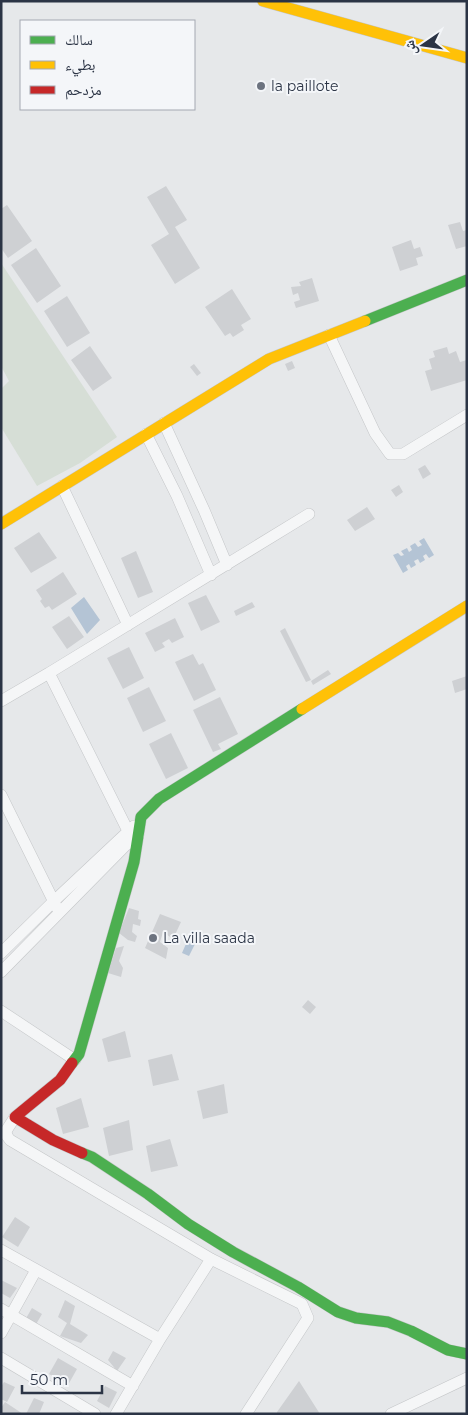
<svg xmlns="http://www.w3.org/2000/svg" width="468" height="1415" viewBox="0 0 468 1415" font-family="Montserrat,'Noto Naskh Arabic',sans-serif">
<rect width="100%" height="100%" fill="#e6e8ea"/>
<path fill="#d6ded6" d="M1 263 117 437 80 463 37 486 1 427V389L9 381 1 366Z"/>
<path fill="#b4c4d5" d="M424 538 434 555 429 558 426 554 423 556 425 560 420 563 418 559 414 561 416 565 411 568 409 564 406 566 408 570 403 573 393 555 398 553 401 556 404 555 401 551 407 548 409 552 412 550 410 546 415 543 418 547 422 545 419 541Z
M84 597 100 620 87 634 71 608Z
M192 930 200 934 189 956 182 953Z"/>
<path fill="#ced0d3" d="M166 186 187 220 175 227 200 268 175 284 151 245 169 234 147 197Z
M7 205 32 241 8 258 1 248V209Z
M460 222 463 231 467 230V246L456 249 448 225Z
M411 240 414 249 420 247 423 256 416 258 418 265 400 271 392 247Z
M36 248 61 286 37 303 11 265Z
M312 278 319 301 296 308 294 302 300 300 298 293 293 295 291 287 301 286 299 282Z
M232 289 251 319 241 325 244 330 233 337 230 333 225 336 205 307Z
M67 296 90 333 67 347 44 311Z
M90 346 112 378 93 391 71 360Z
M447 347 449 354 456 351 460 362 467 360V380L431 391 425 371 432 369 429 359 435 357 433 351Z
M292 361 295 368 288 371 285 364Z
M194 364 201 373 197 376 190 367Z
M425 465 431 474 423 479 418 469Z
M399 485 403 492 396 497 391 490Z
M367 507 375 519 355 531 347 520Z
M39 532 57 558 31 573 14 548Z
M136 551 153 592 138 598 121 558Z
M63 572 77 594 52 610 49 606 45 608 40 601 42 599 36 590Z
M206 595 220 622 201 631 188 603Z
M252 602 255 607 236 616 234 611Z
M69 616 84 637 67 649 52 627Z
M175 618 184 637 172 643 169 639 162 643 165 647 155 652 145 633Z
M285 628 311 680 306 682 280 631Z
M129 647 144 678 123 689 107 658Z
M193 654 199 665 203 663 216 690 194 701 175 662Z
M328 670 331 674 313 685 311 681Z
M467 676V689L455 693 452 681Z
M149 687 166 721 143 732 127 698Z
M220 697 238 734 218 744 221 749 213 752 193 710Z
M171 733 188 768 166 779 149 744Z
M129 908 139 911 138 919 141 920 140 926 133 924 132 932 137 936 135 942 128 940 119 933Z
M160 914 181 922 173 939 163 932 160 942 168 948 166 959 145 948Z
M124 946 119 961 123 968 121 977 108 973 116 948Z
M308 1000 316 1007 310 1014 302 1007Z
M125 1031 131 1057 108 1062 102 1039Z
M172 1054 179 1080 153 1086 148 1060Z
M224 1084 228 1113 203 1119 197 1091Z
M81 1098 89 1127 63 1134 56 1108Z
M129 1120 133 1150 109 1156 103 1128Z
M170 1139 178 1166 151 1172 146 1146Z
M15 1217 30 1227 18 1247 2 1237Z
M1 1280 17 1288 10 1298 1 1293Z
M65 1300 75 1306 70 1324 88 1335 81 1343 60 1336 67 1323 58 1317Z
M32 1308 42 1314 35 1326 25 1320Z
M113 1351 126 1358 117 1371 108 1360Z
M58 1358 77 1369 68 1385 49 1374Z
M299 1381 320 1414H277V1412Z
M4 1382 15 1387 7 1402 1 1399V1387Z
M105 1386 117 1392 109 1408 97 1401Z
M34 1398 44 1402 39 1414H26Z
M5 1402 23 1414H1V1408Z"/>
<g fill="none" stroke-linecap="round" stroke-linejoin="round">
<g stroke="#c4c6c8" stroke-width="12">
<path id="street" d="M329 335 375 433 390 454H403L467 415
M164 423 204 510 227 565
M146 434 177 496 211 575
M62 486 128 625
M49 673 309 514
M1 701 49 673 132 839
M1 795 57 908
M1 953 54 901 134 826
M1 972 126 845 138 836
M1 1011 75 1060
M15 1117 6 1131 7 1136 10 1140 211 1259 302 1304 308 1318 246 1414
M1 1250 160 1339
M1 1309 133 1386
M1 1333 36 1270
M1 1358 95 1414
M116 1414 160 1339 211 1259
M391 1414 467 1378"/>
</g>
<g stroke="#c4c6c8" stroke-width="12">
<path id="fast" d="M365 321 467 280
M72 1063 79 1054 134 862 141 817 159 799 302 709
M82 1153 92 1157 148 1194 188 1224 233 1252 298 1287 338 1312 356 1318 388 1322 411 1331 448 1350 467 1354"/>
</g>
<g stroke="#c4c6c8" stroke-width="12">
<path id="slow" d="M263 1 467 58
M1 524 269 359 365 321
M302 709 467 606"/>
</g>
<g stroke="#c4c6c8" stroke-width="12">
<path id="jam" d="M72 1063 60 1080 15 1117 53 1140 82 1153"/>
</g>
<use href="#street" stroke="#f5f6f7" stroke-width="11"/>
<use href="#fast" stroke="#4caf50" stroke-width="11"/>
<use href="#slow" stroke="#ffc107" stroke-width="11"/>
<use href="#jam" stroke="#c62828" stroke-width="11"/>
</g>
<g fill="#6c737f" stroke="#f4f6f9" stroke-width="2">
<circle cx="261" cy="86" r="5"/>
<circle cx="153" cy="938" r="5"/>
</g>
<g text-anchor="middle" stroke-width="4" stroke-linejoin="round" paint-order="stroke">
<g font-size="14" fill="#2b3445" stroke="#f4f6f9" text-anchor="start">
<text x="271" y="91">la paillote</text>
<text x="163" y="943">La villa saada</text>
</g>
</g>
<rect width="468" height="1415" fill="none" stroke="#2b3445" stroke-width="5"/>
<rect x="20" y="20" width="175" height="90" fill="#f4f6f9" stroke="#a4a8b1"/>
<rect x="30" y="36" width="25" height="8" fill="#4caf50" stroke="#a4a8b1"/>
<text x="65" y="45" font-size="15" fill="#2b3445">سالك</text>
<rect x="30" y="61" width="25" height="8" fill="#ffc107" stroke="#a4a8b1"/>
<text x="65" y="70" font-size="15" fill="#2b3445">بطيء</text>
<rect x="30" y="86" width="25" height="8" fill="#c62828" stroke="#a4a8b1"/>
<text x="65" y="95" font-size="15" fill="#2b3445">مزدحم</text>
<g transform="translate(423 45) rotate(257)" stroke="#f4f6f9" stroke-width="4" paint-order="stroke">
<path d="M0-4L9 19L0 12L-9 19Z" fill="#2b3445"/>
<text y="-8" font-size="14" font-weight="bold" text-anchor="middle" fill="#2b3445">ش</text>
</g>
<path d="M22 1385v8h80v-8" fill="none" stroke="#2b3445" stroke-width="2.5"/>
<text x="30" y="1385" font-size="15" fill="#2b3445" stroke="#f4f6f9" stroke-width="4" paint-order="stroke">50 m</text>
</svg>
